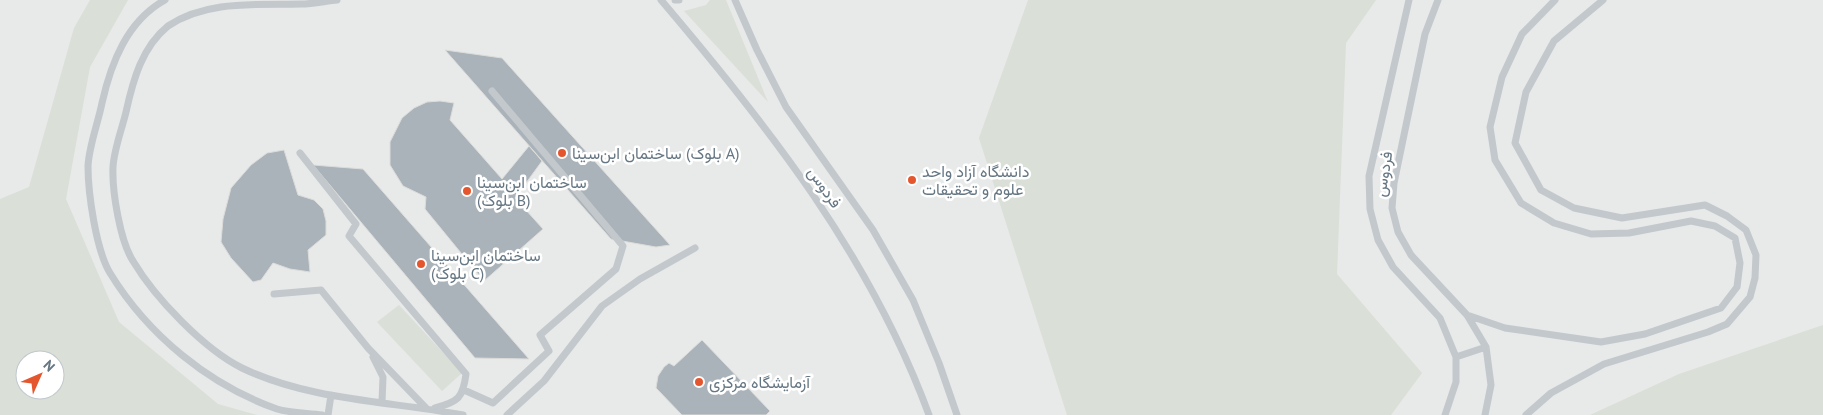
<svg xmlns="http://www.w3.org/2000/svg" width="1823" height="415" viewBox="0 0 1823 415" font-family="'PT Sans',Vazirmatn,sans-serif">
<rect width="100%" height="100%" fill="#fafaf8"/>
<path fill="#e8e9e9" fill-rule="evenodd" d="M0 0H1823V415H0ZM25 360H55V390H25Z"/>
<path fill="#dadfd7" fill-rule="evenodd" d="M90 0H128L90 67 66 199 119 322 218 404 257 415H0V199L29 187 74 28ZM25 360H55V390H25Z
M710 0H726L768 102 684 11 706 5Z
M1028 0H1376L1346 43 1337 274 1422 373 1391 415H1067L979 138Z
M399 305 462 373 442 391 377 322Z
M1823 325V415H1590L1679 374Z"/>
<path fill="#aab3b9" stroke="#dcdcda" d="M445 50 502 58 670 245 656 247 611 239Z
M440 101 454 103 450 120 502 179 529 146 542 161 515 198 543 229 484 281 425 209 426 197 403 186 390 165V142L402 118 414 108 427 102Z
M284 150 298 195 314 200 323 209 326 221V235L308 250 310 272 290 269 273 263 261 280 253 282 231 258 221 242 223 219 231 188 251 165 267 153Z
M313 165 363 169 529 359 475 358Z
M702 340 770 411 766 415H682L656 388 658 376 664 367 669 363 674 366Z"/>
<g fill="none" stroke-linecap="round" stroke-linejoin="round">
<path stroke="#c3c8cc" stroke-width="7" d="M165 0C127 21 111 63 102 103 98 123 89 146 88 166 88 193 96 250 110 273 148 335 209 385 277 409 290 413 308 413 322 415
M337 0C326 1 313 4 301 4 256 5 206 0 168 26 142 47 133 80 126 112 122 129 114 149 113 167 112 191 120 241 133 261 155 298 204 349 242 368 311 401 390 401 463 415
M661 0C769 127 871 257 929 415
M675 0H679
M735 0 757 50 786 107 873 230 913 300 939 363 957 415
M1409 0 1369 176 1370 209 1378 240 1393 267 1440 318 1456 357V382L1445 415
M1438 0 1425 34 1394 183 1392 208 1398 232 1411 255 1467 315 1486 347 1491 385 1485 415
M300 153 356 224 349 236 466 374C463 398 458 402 435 408
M274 294 321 290 368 348 426 408
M1467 315 1505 328 1601 342 1645 334 1721 308 1737 287 1740 263 1735 238 1715 226 1691 221 1629 233 1591 234 1554 223 1521 203 1495 160 1490 127 1502 77 1522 34 1555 0
M373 357 383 377 382 402
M1456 357 1486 347
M464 390 493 403 549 351 540 335 616 269 623 246 492 91
M328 415 331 395
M507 415 544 381 602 306 640 279 695 248
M1526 415 1551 393 1604 364 1708 332 1727 324 1750 297 1755 278 1756 255 1746 230 1727 216 1705 205 1622 218 1574 208 1541 190 1515 143 1526 92 1554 41 1603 0"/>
</g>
<g fill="#e4572e" stroke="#fff" stroke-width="2">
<circle cx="562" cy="153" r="5"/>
<circle cx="912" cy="180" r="5"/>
<circle cx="467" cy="191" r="5"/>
<circle cx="421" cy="264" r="5"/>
<circle cx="699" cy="382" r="5"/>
</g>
<g text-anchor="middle" stroke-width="5" stroke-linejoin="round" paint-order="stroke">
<g font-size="16" fill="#657683" stroke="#fff" text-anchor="start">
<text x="572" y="159">ساختمان ابن‌سینا (بلوک A)</text>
<text x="922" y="177">دانشگاه آزاد واحد<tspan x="922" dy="18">علوم و تحقیقات</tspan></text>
<text x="477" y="188">ساختمان ابن‌سینا<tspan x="477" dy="18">(بلوک B)</tspan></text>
<text x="431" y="261">ساختمان ابن‌سینا<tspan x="431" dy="18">(بلوک C)</tspan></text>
<text x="709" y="388">آزمایشگاه مرکزی</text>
</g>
<g font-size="16" fill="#657683" stroke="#fff">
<text transform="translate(1383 174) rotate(-81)" y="6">فردوس</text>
<text transform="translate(825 187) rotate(55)" y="6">فردوس</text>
</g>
</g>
<g transform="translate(40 375) rotate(45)"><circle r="24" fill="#ffffff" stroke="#c1c8cd"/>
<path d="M0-4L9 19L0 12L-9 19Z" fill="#e4572e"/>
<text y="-8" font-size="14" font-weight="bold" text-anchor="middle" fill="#657683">N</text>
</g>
</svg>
